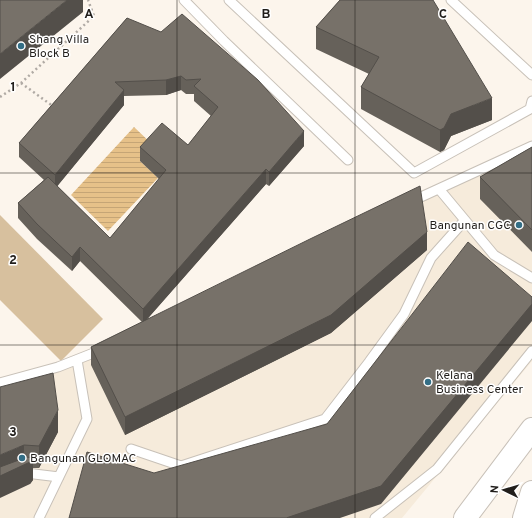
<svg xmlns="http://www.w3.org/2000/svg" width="532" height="518" viewBox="0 0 532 518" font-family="Overpass,sans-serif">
<defs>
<pattern id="water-rules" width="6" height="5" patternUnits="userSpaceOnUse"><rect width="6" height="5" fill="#e6c189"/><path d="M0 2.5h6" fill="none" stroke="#c5a576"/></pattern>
</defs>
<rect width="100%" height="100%" fill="#fcf5ec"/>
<path fill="#f6ebdb" d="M532 144V361L402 518H0V379L117 345Z"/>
<path fill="#d7c09e" d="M0 215 103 319 61 361 0 300Z"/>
<path fill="url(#water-rules)" d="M134 127 154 146 140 161 158 178 108 231 71 195Z"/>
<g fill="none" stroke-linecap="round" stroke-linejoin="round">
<g stroke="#c8c1b8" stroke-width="11">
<path id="service" d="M184 0 224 41 348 160
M229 0 414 173 530 109 532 101
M451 0 532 75
M439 189 494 255 532 278
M410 202 532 146
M0 383 58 367 101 350
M131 449 181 466 325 419 369 362 404 314 431 258 465 220
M0 483 26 473 59 477
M39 518 87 419 77 360
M375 518 437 469 532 351"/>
</g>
<g stroke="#c8c1b8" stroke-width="24">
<path id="tertiary" d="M465 518 532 429
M524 518 532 492"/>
</g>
<path stroke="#b0aaa4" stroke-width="2.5" stroke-dasharray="2 3" stroke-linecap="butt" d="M21 83 54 107
M0 97 21 83 94 16 88 0"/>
<use href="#service" stroke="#fff" stroke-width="9"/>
<use href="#tertiary" stroke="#fff" stroke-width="22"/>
</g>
<path fill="#66615a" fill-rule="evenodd" d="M340 0 492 120 451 136 444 150 440 152 361 109V87L369 74 316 49V27Z
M127 18 304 146 269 186 266 184 147 319 427 250 331 333 125 435 91 365V347L142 322 80 261 72 271 37 239 18 218V203L44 180 19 157V143ZM181 90 186 94H194V101L211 116 188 145 140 147V161L159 179 110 238 57 186 124 105V96L166 95Z
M532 147V252L480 199V177Z
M0 387 58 432 39 468H33V480L30 484Z"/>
<path fill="#534f4a" d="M67 0H83V12L0 79V54Z
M181 76V90L166 95V80Z
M124 90V105L55 189V175Z
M492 98V120L451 136 444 150 440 152V130L451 114Z
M304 131V146L269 186V172Z
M266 169V184L143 324V309Z
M427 232V250L331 333 125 435V417Z
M80 247V261L72 271V257Z
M532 304V321L381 504 340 518H286Z
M58 410V432L39 468V446Z
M24 445V465L33 458V480L30 484 0 498V455Z"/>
<path fill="#777169" stroke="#534f4a" d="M0 0H67L0 54Z
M340 0H433L492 98 451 114 444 128 440 130 361 87 379 57 316 27Z
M182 14 258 80 304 131 269 172 266 169 143 309 80 247 72 257 37 224 18 203 48 177 110 238 166 170 140 147 162 123 188 145 218 107 194 86 201 79 186 80 181 76 166 80 115 82 124 90 55 175 19 143 127 18 161 32Z
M532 147V230L480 177Z
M420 186 427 232 331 315 125 417 91 347 310 239Z
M468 242 532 297V304L381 486 286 518H69L87 452 154 473 327 424Z
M53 373 58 410 39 446 24 445 0 455V387Z
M27 457 33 458 30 462 0 476V467Z"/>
<path fill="none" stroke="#211e1b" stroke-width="1" stroke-opacity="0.55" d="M177 0V518M355 0V518M0 173H532M0 345H532"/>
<g fill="#336e86" stroke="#fff" stroke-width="1.5">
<circle cx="21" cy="46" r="4"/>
<circle cx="519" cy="225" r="4"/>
<circle cx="428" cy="382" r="4"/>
<circle cx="22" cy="458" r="4"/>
</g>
<g text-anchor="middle" stroke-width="3" stroke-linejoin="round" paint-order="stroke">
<g font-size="12" fill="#211e1b" stroke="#fff" text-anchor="start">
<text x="29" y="43">Shang Villa<tspan x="29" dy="14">Block B</tspan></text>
<text x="511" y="229" text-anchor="end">Bangunan CGC</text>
<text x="436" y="379">Kelana<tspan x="436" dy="14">Business Center</tspan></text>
<text x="30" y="462">Bangunan GLOMAC</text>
</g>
</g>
<g font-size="13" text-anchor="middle" font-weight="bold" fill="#211e1b" stroke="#fff" stroke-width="3" stroke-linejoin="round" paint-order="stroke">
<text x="89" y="18">A</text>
<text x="266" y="18">B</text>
<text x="443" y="18">C</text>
<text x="13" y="91">1</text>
<text x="13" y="264">2</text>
<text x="13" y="436">3</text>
</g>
<g transform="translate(504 490) rotate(275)" stroke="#ffffff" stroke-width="3" paint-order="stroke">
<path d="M0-3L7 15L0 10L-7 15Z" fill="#211e1b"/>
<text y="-6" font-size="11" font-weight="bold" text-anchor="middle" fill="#211e1b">N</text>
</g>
</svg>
